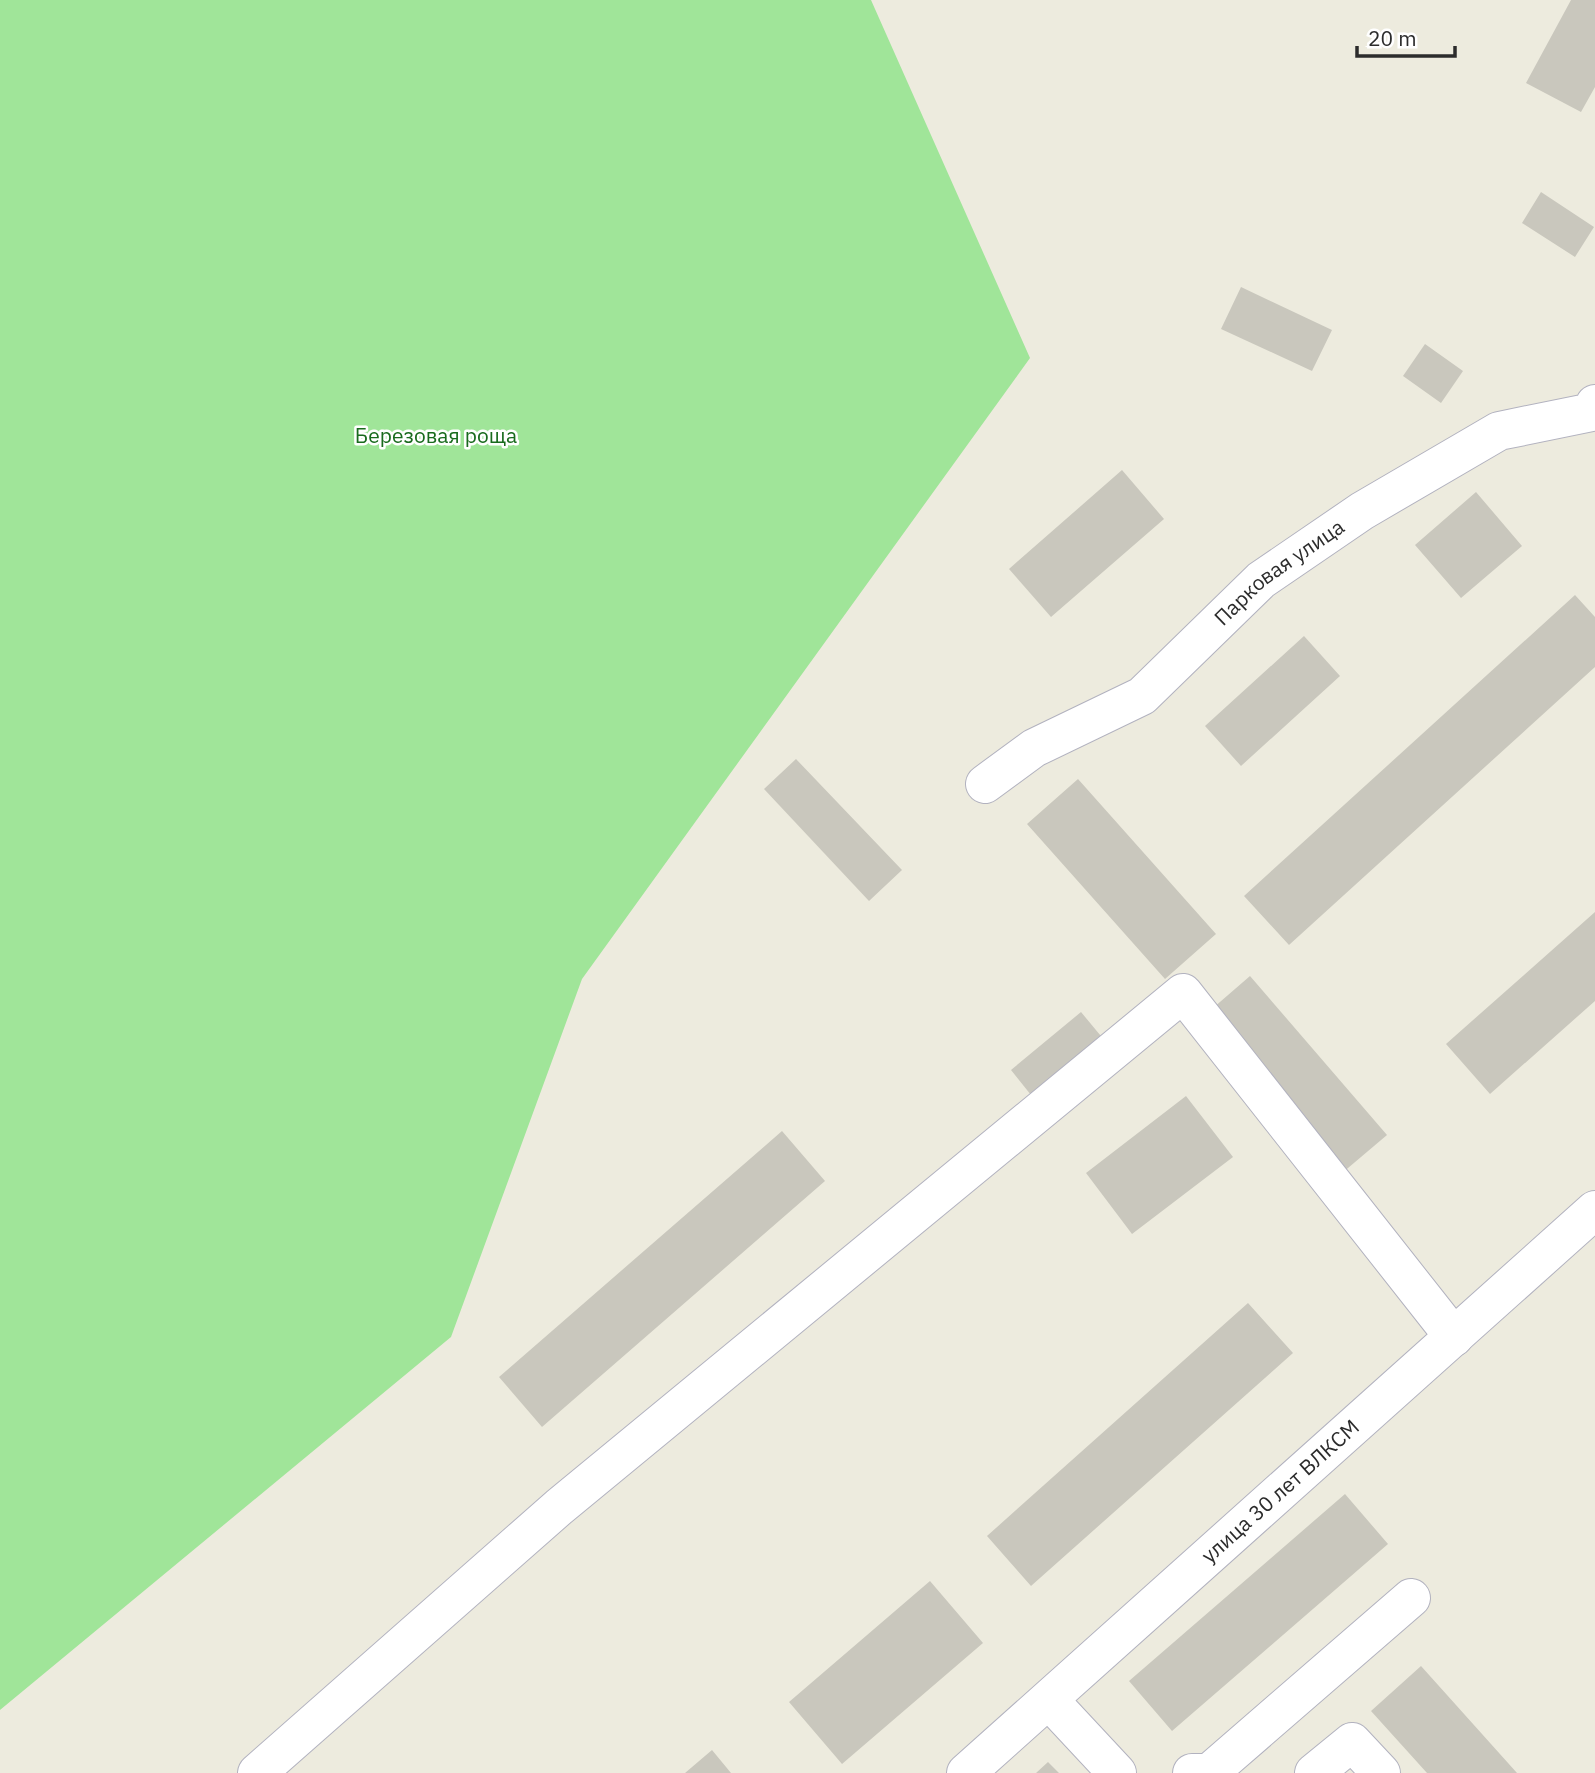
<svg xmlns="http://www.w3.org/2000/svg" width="1595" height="1773" viewBox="0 0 1595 1773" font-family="'IBM Plex Sans',sans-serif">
<rect width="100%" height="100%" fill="#edebde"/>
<path fill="#a0e599" d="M0 0H871L1030 358 582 979 451 1337 0 1710Z"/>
<path fill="#c9c7bd" d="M1571 0H1595V87L1581 112 1526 83Z
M1541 192 1594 227 1575 257 1522 223Z
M1241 287 1332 330 1312 371 1221 329Z
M1425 344 1463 371 1441 403 1403 376Z
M1122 470 1164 519 1051 617 1009 569Z
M1476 492 1522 546 1461 598 1415 545Z
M1575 595 1595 617V667L1289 945 1244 896Z
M1304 636 1340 676 1241 766 1205 726Z
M796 759 902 870 869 901 764 789Z
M1078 779 1216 934 1165 979 1027 824Z
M1595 912V1001L1490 1094 1446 1044Z
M1250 976 1387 1135 1335 1179 1198 1021Z
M1081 1012 1110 1047 1039 1105 1011 1070Z
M1186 1096 1233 1157 1132 1234 1086 1173Z
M782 1131 825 1181 542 1427 499 1377Z
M1248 1303 1293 1353 1031 1586 987 1536Z
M1345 1494 1388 1544 1172 1731 1129 1681Z
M930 1581 983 1643 842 1764 789 1702Z
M1421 1666 1517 1773H1427L1371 1711Z
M712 1750 731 1773H685Z
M1048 1762 1059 1773H1036Z"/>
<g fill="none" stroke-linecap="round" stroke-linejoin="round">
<g stroke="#b2b2bf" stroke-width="40">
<g id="minor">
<path id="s1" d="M985 784 1034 748 1142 696 1261 580 1362 511 1499 431 1592 412 1595 404"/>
<path d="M1049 1700 1117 1773"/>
<path d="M257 1773 559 1507 1183 993 1454 1337"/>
<path id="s2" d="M966 1773 1595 1210"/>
<path d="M1192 1773H1209L1411 1598"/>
<path d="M1314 1773 1352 1742 1381 1773"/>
</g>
</g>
<use href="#minor" stroke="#fff" stroke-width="38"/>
</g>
<g text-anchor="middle" stroke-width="5" stroke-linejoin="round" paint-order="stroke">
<g font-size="21" fill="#196b1d" stroke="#fff">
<text x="436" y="443">Березовая роща</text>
</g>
<g font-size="21" fill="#2c2c2c" stroke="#fff">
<text dy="7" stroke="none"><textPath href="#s1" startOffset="366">Парковая улица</textPath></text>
<text dy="7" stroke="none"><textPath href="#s2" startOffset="422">улица 30 лет ВЛКСМ</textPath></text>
</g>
</g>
<path d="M1357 46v10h98v-10" fill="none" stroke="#2c2c2c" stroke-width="3.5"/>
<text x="1368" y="46" font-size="21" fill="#2c2c2c" stroke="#ffffff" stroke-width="5" paint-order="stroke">20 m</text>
</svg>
